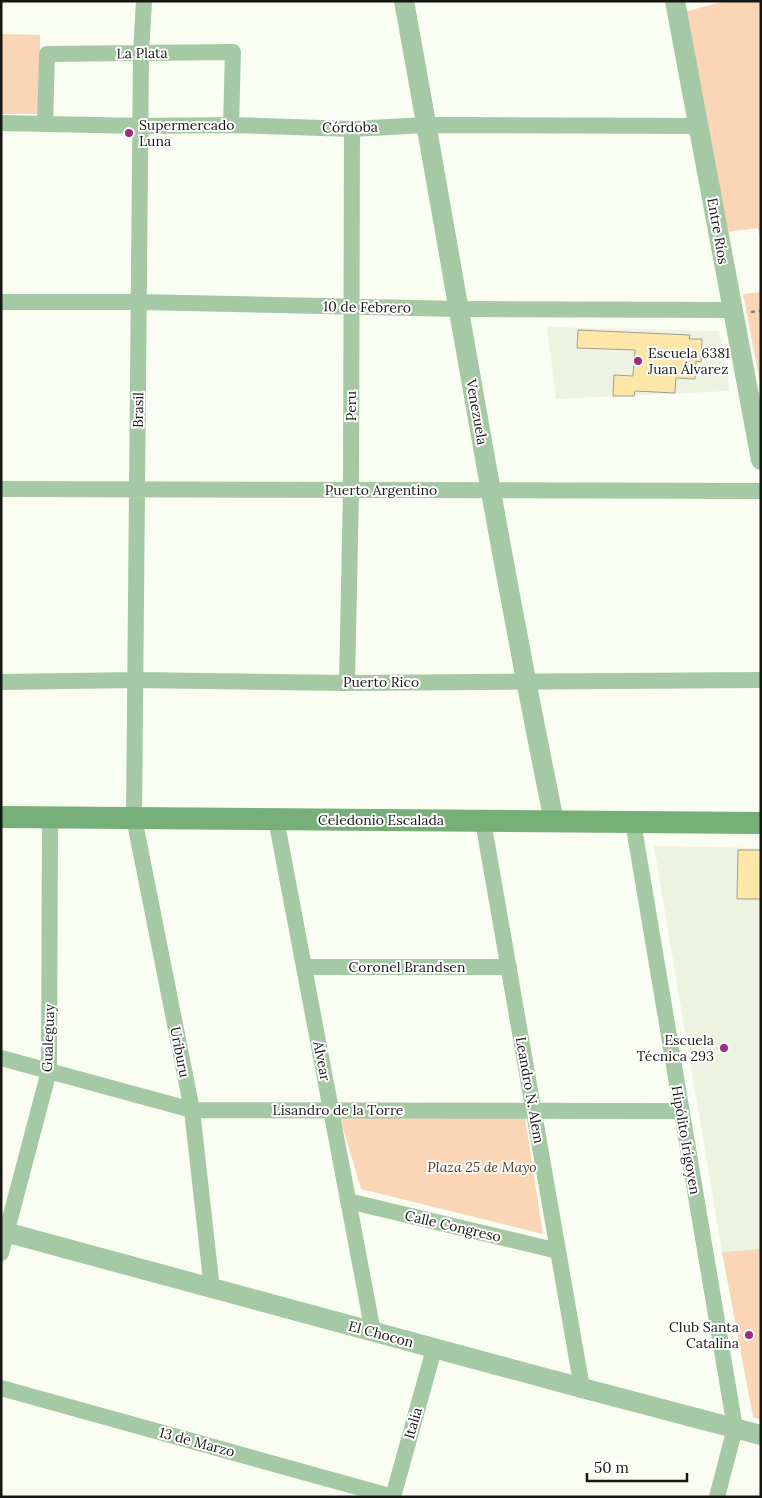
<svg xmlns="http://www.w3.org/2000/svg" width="762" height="1498" viewBox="0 0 762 1498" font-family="Lora,serif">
<rect width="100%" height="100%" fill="#fafdf2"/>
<path fill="#eef2e0" d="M547 327 719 331 730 391 556 399Z
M654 846 761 848V1249L722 1252Z"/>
<path fill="#fbd6b6" d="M726 1H761V241L758 228 725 232 687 11Z
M1 34 40 35V114H1Z
M761 292V388L743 294Z
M340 1118H525L543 1234 361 1189Z
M761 1249V1420L753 1417 722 1252Z"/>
<path fill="#fce6a8" stroke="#a19e94" d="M578 330 690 335 689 339H702L701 362 696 361 695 379 676 378 675 393 635 391 634 396H613L614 375 633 376 635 350 577 348Z
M738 850H761V899H737Z"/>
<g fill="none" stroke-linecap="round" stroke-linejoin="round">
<path stroke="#83857e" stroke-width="2.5" stroke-dasharray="4 4" stroke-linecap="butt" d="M751 312 761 311"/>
<path stroke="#a4c9a4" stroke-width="16" d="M144 1 141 53 134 818 192 1110 212 1289
M1 123 141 126 231 125 352 129 426 125 698 126
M45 123 47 54 233 52 231 125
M1 302H139L459 309 732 310
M1 489 761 491
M1 682 137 680 347 683 761 680
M347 683 351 491 352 129
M276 819 373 1332
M483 821 582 1388
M633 822 735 1428 717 1497
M304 967H509
M1 1058 192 1110 681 1111
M348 1201 558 1251
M1 1253 49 1071 50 817
M1 1388 393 1497
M393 1497 434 1349"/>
<path stroke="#a4c9a4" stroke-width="20" d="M404 1C454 275 498 549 554 821
M675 1 761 460
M1 1231 582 1388 761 1435"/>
<path stroke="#77af79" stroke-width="22" d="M1 817 761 823"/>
</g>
<g fill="#a22980" stroke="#fff" stroke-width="2">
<circle cx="129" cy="133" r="5"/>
<circle cx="638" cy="361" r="5"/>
<circle cx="724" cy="1048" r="5"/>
<circle cx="749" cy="1335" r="5"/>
</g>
<g text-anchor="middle" stroke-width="4" stroke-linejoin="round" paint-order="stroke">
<g font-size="14" fill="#161713" stroke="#fff">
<text transform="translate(142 53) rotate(-1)" y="5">La Plata</text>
<text transform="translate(350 127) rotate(-1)" y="5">Córdoba</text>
<text transform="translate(718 231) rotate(80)" y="5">Entre Ríos</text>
<text transform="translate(367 307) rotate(1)" y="5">10 de Febrero</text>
<text transform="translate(351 406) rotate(-90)" y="5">Peru</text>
<text transform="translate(138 410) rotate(-89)" y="5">Brasil</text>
<text transform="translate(477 412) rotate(80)" y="5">Venezuela</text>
<text x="381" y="495">Puerto Argentino</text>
<text x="381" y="687">Puerto Rico</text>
<text x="381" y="825">Celedonio Escalada</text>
<text x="407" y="972">Coronel Brandsen</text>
<text transform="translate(48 1038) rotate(-88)" y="5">Gualeguay</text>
<text transform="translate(180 1052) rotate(79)" y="5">Uriburu</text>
<text transform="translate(322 1061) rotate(79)" y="5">Alvear</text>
<text transform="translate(530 1090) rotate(80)" y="5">Leandro N. Alem</text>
<text x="338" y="1115">Lisandro de la Torre</text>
<text transform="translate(686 1140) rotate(80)" y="5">Hipólito Irigoyen</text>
<text transform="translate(453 1226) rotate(13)" y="5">Calle Congreso</text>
<text transform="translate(381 1334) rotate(15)" y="5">El Chocon</text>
<text transform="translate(413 1423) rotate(-74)" y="5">Italia</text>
<text transform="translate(197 1442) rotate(15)" y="5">13 de Marzo</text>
</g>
<g font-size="14" fill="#161713" stroke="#fff" text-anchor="start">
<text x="139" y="130">Supermercado<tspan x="139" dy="16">Luna</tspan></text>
<text x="648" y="358">Escuela 6381<tspan x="648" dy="16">Juan Álvarez</tspan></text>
<text x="714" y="1045" text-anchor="end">Escuela<tspan x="714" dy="16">Técnica 293</tspan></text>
<text x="739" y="1332" text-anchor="end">Club Santa<tspan x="739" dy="16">Catalina</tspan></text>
</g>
<g font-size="14" font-style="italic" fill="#5a3816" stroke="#fff">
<text x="482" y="1172">Plaza 25 de Mayo</text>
</g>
</g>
<rect width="762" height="1498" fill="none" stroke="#161713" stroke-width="5"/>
<path d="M587 1473v8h100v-8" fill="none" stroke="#161713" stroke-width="2.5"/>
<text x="594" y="1473" font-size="15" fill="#161713" stroke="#ffffff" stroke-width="4" paint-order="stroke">50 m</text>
</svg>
